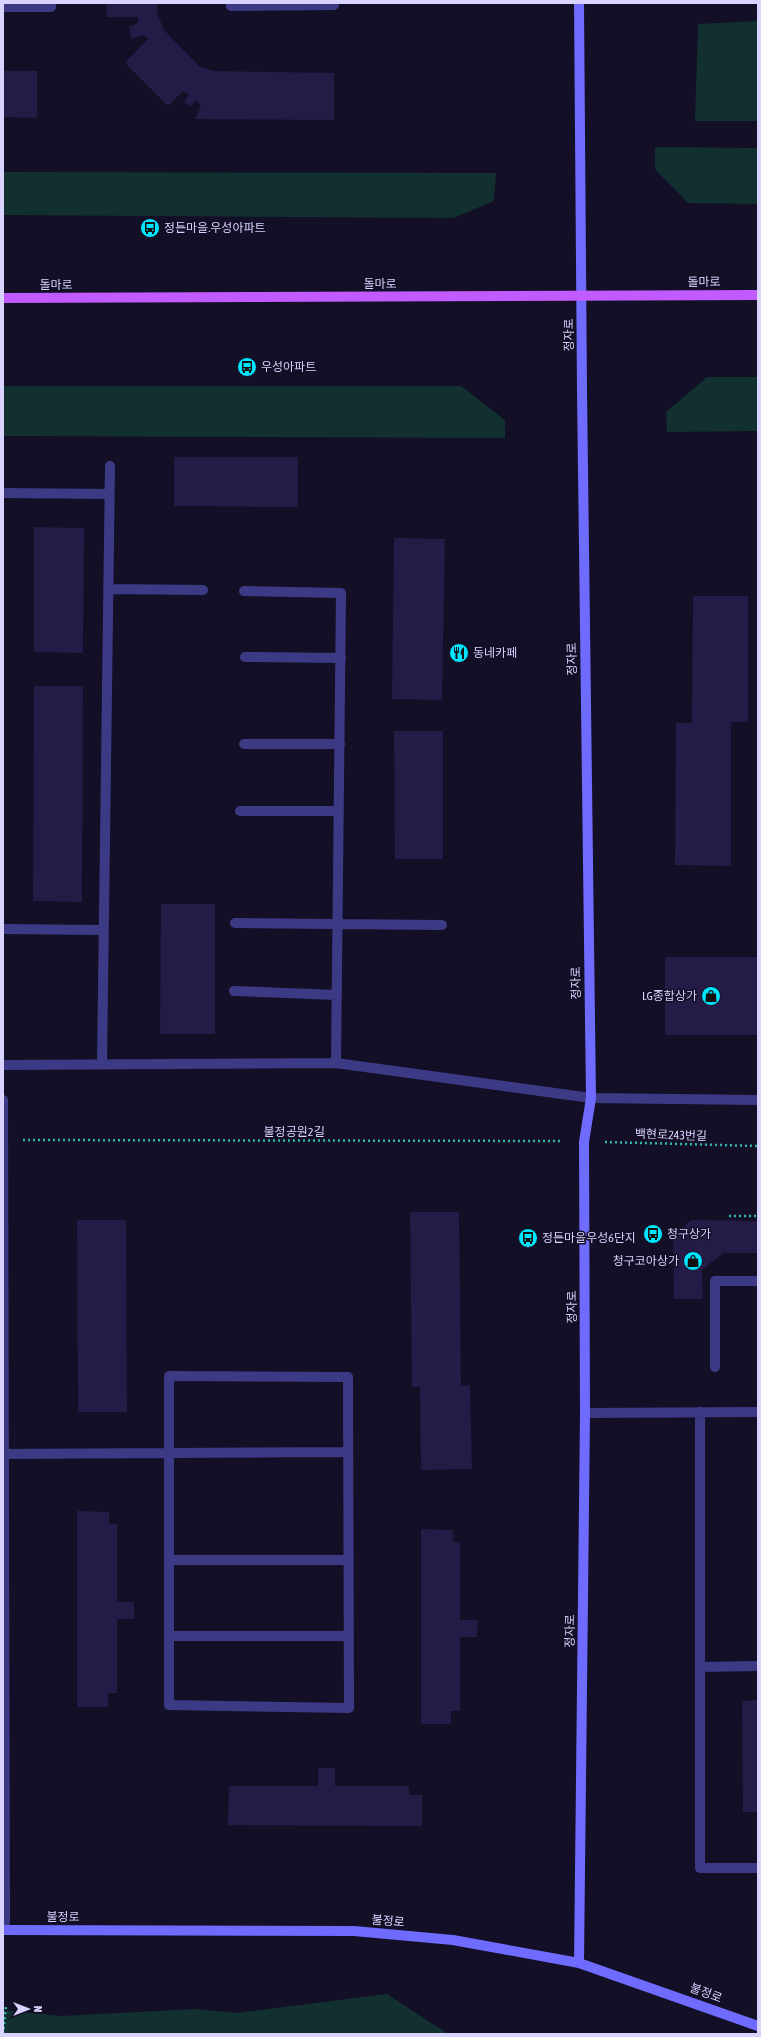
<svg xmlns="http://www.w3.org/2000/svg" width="761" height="2037" viewBox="0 0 761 2037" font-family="'Asap Condensed','Noto Sans KR',sans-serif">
<rect width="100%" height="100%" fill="#130f26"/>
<path fill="#12302f" d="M758 21V121H695L698 24Z
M655 147 758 148V204L688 203 655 169Z
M3 172 496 173 494 201 453 218 3 215Z
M707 377H758V431L667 432 666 412Z
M3 386H461L505 420V438L3 436Z
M387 1994 448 2034H3V2010L61 2016 195 2009 236 2013Z"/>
<path fill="#241b47" d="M106 3H157V13L164 30 199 66 214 71 334 73V120L195 119 201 105 196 100 191 107 184 102 189 95 183 91 168 106 125 63 148 39 143 35 132 39 129 27 138 23V17H107Z
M3 71H37V118L3 117Z
M174 457H298V507L174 506Z
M34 527 84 528 83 653 34 652Z
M394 538 445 539 442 700 392 699Z
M693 596H748V722H731V866L675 865 676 723H692Z
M34 686H83L82 902 33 901Z
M394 731H443V859H395Z
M161 904H215V1034H160Z
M665 957H758V1035H665Z
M410 1212H459L461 1386 470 1385 472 1469 421 1470 420 1387H412Z
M77 1220H126L127 1412H78Z
M691 1220 758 1221V1253H723L702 1270 703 1299H674L673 1237Z
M77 1511 109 1512V1524H117V1602H134V1619H117V1693H108V1707H77Z
M421 1529 453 1530V1542H460V1620H478L477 1637H460V1711H451V1724H421Z
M758 1700V1812H743L742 1701Z
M318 1768H335V1786H409V1795H422V1826L228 1825 229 1786H318Z"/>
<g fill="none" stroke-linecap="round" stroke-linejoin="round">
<path stroke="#2fb8b0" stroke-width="2.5" stroke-dasharray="2 3" stroke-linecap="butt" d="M23 1140 562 1141
M605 1142 758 1146
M729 1216H758
M3 2034 6 2006"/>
<path stroke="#3d3a85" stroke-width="10" d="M231 3V6L334 5V3
M3 7H51V3
M3 493 109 494
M108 589 203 590
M244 591 341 593 336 1063
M245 657 341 658
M244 744H340
M240 811H339
M235 923 442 925
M3 929 104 930
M234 991 337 995
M102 1064 110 466
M3 1065 336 1063 591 1098 758 1100
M3 1100 5 1930
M715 1367V1281H758
M169 1376 348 1377 349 1708 169 1705Z
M700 1412V1868H758
M585 1413 758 1412
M3 1454 348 1452
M169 1560H349
M169 1636H349
M700 1667 758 1666"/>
<path stroke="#6f6bff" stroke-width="10" d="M3 1930 354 1931 453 1940 579 1963 758 2026
M579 1963 585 1413 584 1142 591 1098 582 391 579 3"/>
<path stroke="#c25bff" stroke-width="10" d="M3 298 758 295"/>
</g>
<defs>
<g id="bus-disc" transform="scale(1)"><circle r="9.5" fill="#00e5ff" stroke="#130f26"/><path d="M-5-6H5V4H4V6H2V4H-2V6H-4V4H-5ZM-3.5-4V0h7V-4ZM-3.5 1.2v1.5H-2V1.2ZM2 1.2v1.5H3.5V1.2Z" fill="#111"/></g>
<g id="restaurant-disc" transform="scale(1)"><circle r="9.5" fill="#00e5ff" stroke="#130f26"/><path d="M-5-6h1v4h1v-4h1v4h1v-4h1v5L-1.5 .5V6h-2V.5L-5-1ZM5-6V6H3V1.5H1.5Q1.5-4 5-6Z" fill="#111"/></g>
<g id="shop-disc" transform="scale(1)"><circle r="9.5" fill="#00e5ff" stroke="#130f26"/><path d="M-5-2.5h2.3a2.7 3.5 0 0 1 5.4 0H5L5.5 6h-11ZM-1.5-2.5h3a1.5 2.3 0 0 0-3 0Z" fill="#111"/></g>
</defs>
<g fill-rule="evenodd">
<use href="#bus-disc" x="150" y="228"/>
<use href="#bus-disc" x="247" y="367"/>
<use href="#restaurant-disc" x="459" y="653"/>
<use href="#shop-disc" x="711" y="996"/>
<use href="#bus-disc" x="653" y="1234"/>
<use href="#bus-disc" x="528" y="1238"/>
<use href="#shop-disc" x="693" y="1261"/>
</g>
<g text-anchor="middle" stroke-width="3" stroke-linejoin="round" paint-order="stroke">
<g font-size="12" fill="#d9d4ff" stroke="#130f26" text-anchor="start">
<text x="164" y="232">정든마을.우성아파트</text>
<text x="261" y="371">우성아파트</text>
<text x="473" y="657">동네카페</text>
<text x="697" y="1000" text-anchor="end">LG종합상가</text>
<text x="667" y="1238">청구상가</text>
<text x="542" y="1242">정든마을우성6단지</text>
<text x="679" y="1265" text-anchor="end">청구코아상가</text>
</g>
<g font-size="12" fill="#d9d4ff" stroke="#130f26">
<text transform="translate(704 282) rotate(-1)" y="4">돌마로</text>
<text x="380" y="288">돌마로</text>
<text x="56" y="289">돌마로</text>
<text transform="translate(569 335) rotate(-90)" y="4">정자로</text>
<text transform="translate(572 659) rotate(-91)" y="4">정자로</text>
<text transform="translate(576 983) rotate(-91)" y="4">정자로</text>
<text x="294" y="1136">불정공원2길</text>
<text transform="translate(671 1135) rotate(2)" y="4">백현로243번길</text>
<text transform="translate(572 1307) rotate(-90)" y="4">정자로</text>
<text transform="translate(570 1631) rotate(-89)" y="4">정자로</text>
<text x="63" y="1921">불정로</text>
<text transform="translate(388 1921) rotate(5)" y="4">불정로</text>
<text transform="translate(706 1993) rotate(20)" y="4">불정로</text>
</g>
</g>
<rect width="761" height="2037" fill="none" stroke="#d9d4ff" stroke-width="8"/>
<g transform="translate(28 2009) rotate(90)" stroke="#130f26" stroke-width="3" paint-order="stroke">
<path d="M0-3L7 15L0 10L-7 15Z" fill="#d9d4ff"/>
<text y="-6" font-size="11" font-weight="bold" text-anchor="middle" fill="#d9d4ff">N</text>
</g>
</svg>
